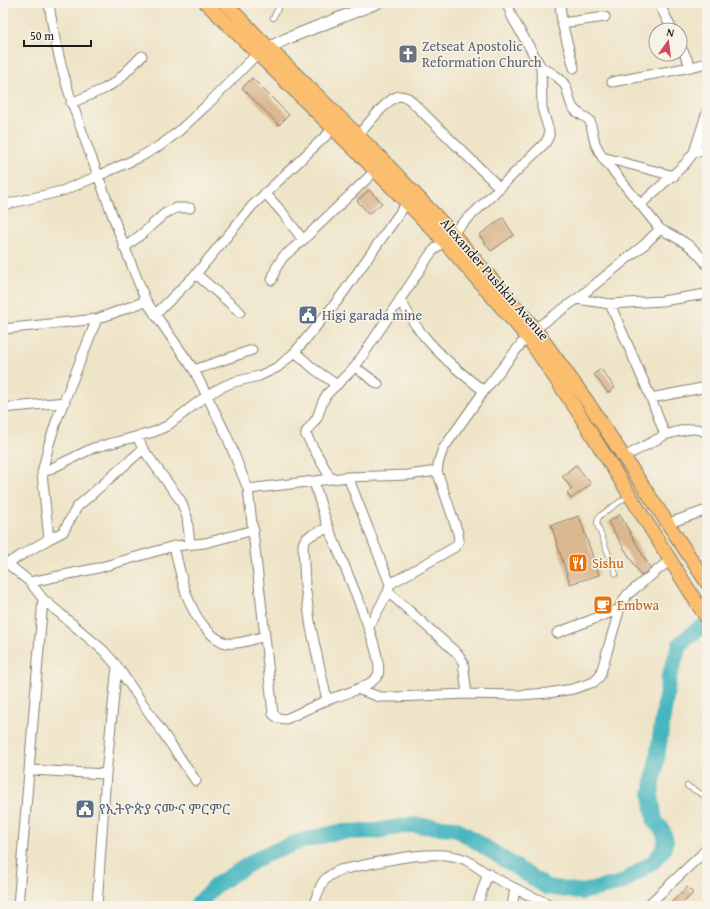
<svg xmlns="http://www.w3.org/2000/svg" width="710" height="909" viewBox="0 0 710 909" font-family="'Gentium Book Plus','Noto Serif Ethiopic',serif">
<rect width="100%" height="100%" fill="#f7f3e8"/>
<filter id="ink" filterUnits="userSpaceOnUse"><feTurbulence type="fractalNoise" baseFrequency=".025" numOctaves="2"/><feDisplacementMap in="SourceGraphic" scale="8" xChannelSelector="R" yChannelSelector="G"/><feConvolveMatrix kernelMatrix="1 2 1 2 8 2 1 2 1" color-interpolation-filters="sRGB"/></filter>
<filter id="wash" filterUnits="userSpaceOnUse"><feTurbulence type="fractalNoise" baseFrequency=".012" numOctaves="4" result="noise"/><feDisplacementMap in="SourceGraphic" scale="16" xChannelSelector="R" yChannelSelector="G"/><feGaussianBlur stdDeviation="0.9" result="paint"/><feColorMatrix in="noise" values="0 0 0 0 0 0 0 0 0 0 0 0 0 0 0 0 0 1.4 0 .05"/><feComposite in="paint" operator="in"/></filter>
<g filter="url(#wash)">
<rect width="100%" height="100%" fill="#eee4c7"/>
<g fill="none" stroke-linecap="round" stroke-linejoin="round">
<path stroke="#47b6c0" stroke-width="16" d="M196 906 216 885 262 856 301 841 339 832 376 831 409 825 455 828 547 887 582 892 622 883 653 862 663 850 666 840 662 829 655 822 651 794 657 758 669 677 680 644 697 630 707 625"/>
</g>
<g id="blocks">
<path fill="#dbb790" d="M252 78 289 115 279 125 242 88Z
M369 190 382 203 369 214 357 201Z
M503 218 514 235 491 251 479 235Z
M601 369 615 388 608 393 594 374Z
M576 465 591 484 571 499 567 493 572 489 562 476Z
M620 515 650 568 641 576 608 522Z
M579 516 599 575 570 584 551 525Z
M687 887 693 893 680 906H676L672 902Z"/>
</g>
</g>
<g filter="url(#ink)">
<use href="#blocks" fill-opacity="0" stroke="#858072" stroke-width="1"/>
<g fill="none" stroke-linecap="round" stroke-linejoin="round">
<g stroke="#858072" stroke-width="6">
<path id="service" d="M273 18 281 3
M616 574 597 524 598 518 601 515 628 496
M687 786 707 797"/>
</g>
<g stroke="#858072" stroke-width="11">
<path id="minor" d="M49 3C56 60 75 114 95 167 111 212 128 257 146 301
M560 3 562 23 605 17
M659 3 672 30
M562 23 574 68
M680 45 691 67 707 63
M541 67C550 72 561 77 566 87 569 94 569 105 575 110 579 115 586 116 590 121L595 143 602 157 660 229 645 244 577 299
M612 82 691 67
M71 103 104 89 117 81 142 56
M358 135C367 126 387 98 399 96 401 96 405 97 408 98L500 188
M694 152 707 151
M602 157 674 176
M265 193 282 212 303 240
M641 204 685 164 694 152 707 112
M3 205 62 191 98 176 140 157 161 145 179 131 207 105 257 54
M660 229C681 240 693 245 707 265
M124 248 143 233 164 214 176 208H190
M196 274 240 312
M272 280 276 268 283 257 303 240 375 171
M400 299C407 312 414 325 424 336 441 357 463 375 484 391
M610 304 651 398 707 387
M155 315 196 274 252 206 333 129
M3 329 97 319 146 301 194 370 226 434 248 489 265 636 273 714 278 718 286 719 327 700
M535 329 577 299 610 304 662 301 706 294 707 297
M295 352 314 369 337 385
M355 367 378 384
M194 370 252 350
M651 398 665 435C680 431 694 425 707 433
M3 408 65 402
M137 436 143 449 181 501 187 517 190 544
M624 457 665 435
M42 473 93 448 154 432 167 426 207 395 224 386 234 382 259 376 278 367 295 352 338 300 406 204
M348 477 390 584 388 592 369 627
M331 479 306 435V432L317 418 323 401 327 394 355 367 431 253C445 238 461 225 476 211 499 188 523 165 546 142L549 136V131L542 108 541 67 512 17 507 3
M314 482C319 498 323 514 329 529 338 552 386 657 378 675 373 686 339 696 327 700L311 628 305 585 303 545C304 535 320 532 328 528
M248 489 348 477 408 475 437 471 439 460 443 449 484 391 521 344 528 338
M669 523 707 510
M49 539 63 532 77 507 143 449
M174 546C181 576 186 608 208 631 213 636 219 641 226 643 239 645 253 639 265 636
M3 560 30 582 43 599 104 651 117 666 196 781
M8 563 49 539 42 473 49 444 57 419 97 319
M30 582 98 568 174 546 205 543 254 530
M390 584 455 547 459 541 458 533 437 471
M388 592 458 654 463 662 467 694
M557 633 620 609
M357 689 380 697H396L467 694 520 695 548 693 573 689 594 682 600 676 621 604 627 595 670 560
M30 770 106 774 97 906
M106 774 117 666
M18 906 43 599
M313 906C321 887 319 879 340 870 373 864 435 846 466 860 473 864 480 869 486 873 508 885 531 898 555 906
M477 906 488 873
M512 906 515 889
M647 906 701 855 707 848"/>
</g>
<g stroke="#858072" stroke-width="13">
<path id="tertiary" d="M261 52 286 39 377 3"/>
</g>
<g stroke="#858072" stroke-width="15">
<path id="primary" d="M206 3 368 163 443 240 528 338 576 409 707 619
M225 3 269 48 378 155 452 233 535 329 587 401 707 583"/>
</g>
<use href="#service" stroke="#fff" stroke-width="4.5"/>
<use href="#minor" stroke="#fff" stroke-width="9"/>
<use href="#tertiary" stroke="#fff" stroke-width="11"/>
<use href="#primary" stroke="#fbbd6e" stroke-width="13"/>
</g>
</g>
<defs>
<g id="church-square" transform="scale(1)"><rect x="-9" y="-9" width="18" height="18" rx="4" fill="#6b7280" stroke="#f7f3e8"/><path d="M-1.2-6h2.4v3.5h3.3v2.4h-3.3V6h-2.4V-.1h-3.3v-2.4h3.3Z" fill="#fff"/></g>
<g id="civic-square" transform="scale(1)"><rect x="-9" y="-9" width="18" height="18" rx="4" fill="#5c6f8a" stroke="#f7f3e8"/><path d="M-.6-6.5H3V-4.5H.6V-3L4-1V1h2V6H-6V1h2V-1L-.6-3ZM-1.2 2.5V6h2.4V2.5Z" fill="#fff"/></g>
<g id="restaurant-square" transform="scale(1)"><rect x="-9" y="-9" width="18" height="18" rx="4" fill="#e8710a" stroke="#f7f3e8"/><path d="M-5-6h1v4h1v-4h1v4h1v-4h1v5L-1.5 .5V6h-2V.5L-5-1ZM5-6V6H3V1.5H1.5Q1.5-4 5-6Z" fill="#fff"/></g>
<g id="cafe-square" transform="scale(1)"><rect x="-9" y="-9" width="18" height="18" rx="4" fill="#e8710a" stroke="#f7f3e8"/><path d="M-5.5-4.5H6V0H3Q3 3.5 0 3.5H-2.5Q-5.5 3.5-5.5 0ZM3-3.2v2h1.7v-2ZM-6 4.5H4V6H-6Z" fill="#fff"/></g>
</defs>
<g fill-rule="evenodd">
<use href="#church-square" x="408" y="54"/>
<use href="#civic-square" x="308" y="315"/>
<use href="#restaurant-square" x="578" y="563"/>
<use href="#cafe-square" x="603" y="605"/>
<use href="#civic-square" x="85" y="809"/>
</g>
<g text-anchor="middle" stroke-width="3" stroke-linejoin="round" paint-order="stroke">
<g font-size="14" fill="#5b616d" stroke="#f7f3e8" text-anchor="start">
<text x="422" y="51">Zetseat Apostolic<tspan x="422" dy="16">Reformation Church</tspan></text>
</g>
<g font-size="14" fill="#1c1c1c" stroke="#f7f3e8">
<text transform="translate(495 279) rotate(49)" y="5">Alexander Pushkin Avenue</text>
</g>
<g font-size="14" fill="#4e5e75" stroke="#f7f3e8" text-anchor="start">
<text x="322" y="320">Higi garada mine</text>
<text x="99" y="814">የኢትዮጵያ ናሙና ምርምር</text>
</g>
<g font-size="14" fill="#c56008" stroke="#f7f3e8" text-anchor="start">
<text x="592" y="568">Sishu</text>
<text x="617" y="610">Embwa</text>
</g>
</g>
<rect width="710" height="909" fill="none" stroke="#f7f3e8" stroke-width="16"/>
<g transform="translate(668 42) rotate(14)"><circle r="19" fill="#f7f3e8" stroke="#9f9d96"/>
<path d="M0-3L7 15L0 10L-7 15Z" fill="#d1495b"/>
<text y="-6" font-size="11" font-weight="bold" text-anchor="middle" fill="#1c1c1c">N</text>
</g>
<path d="M24 40v6h67v-6" fill="none" stroke="#1c1c1c" stroke-width="2"/>
<text x="30" y="40" font-size="12" fill="#1c1c1c" stroke="#f7f3e8" stroke-width="3" paint-order="stroke">50 m</text>
</svg>
